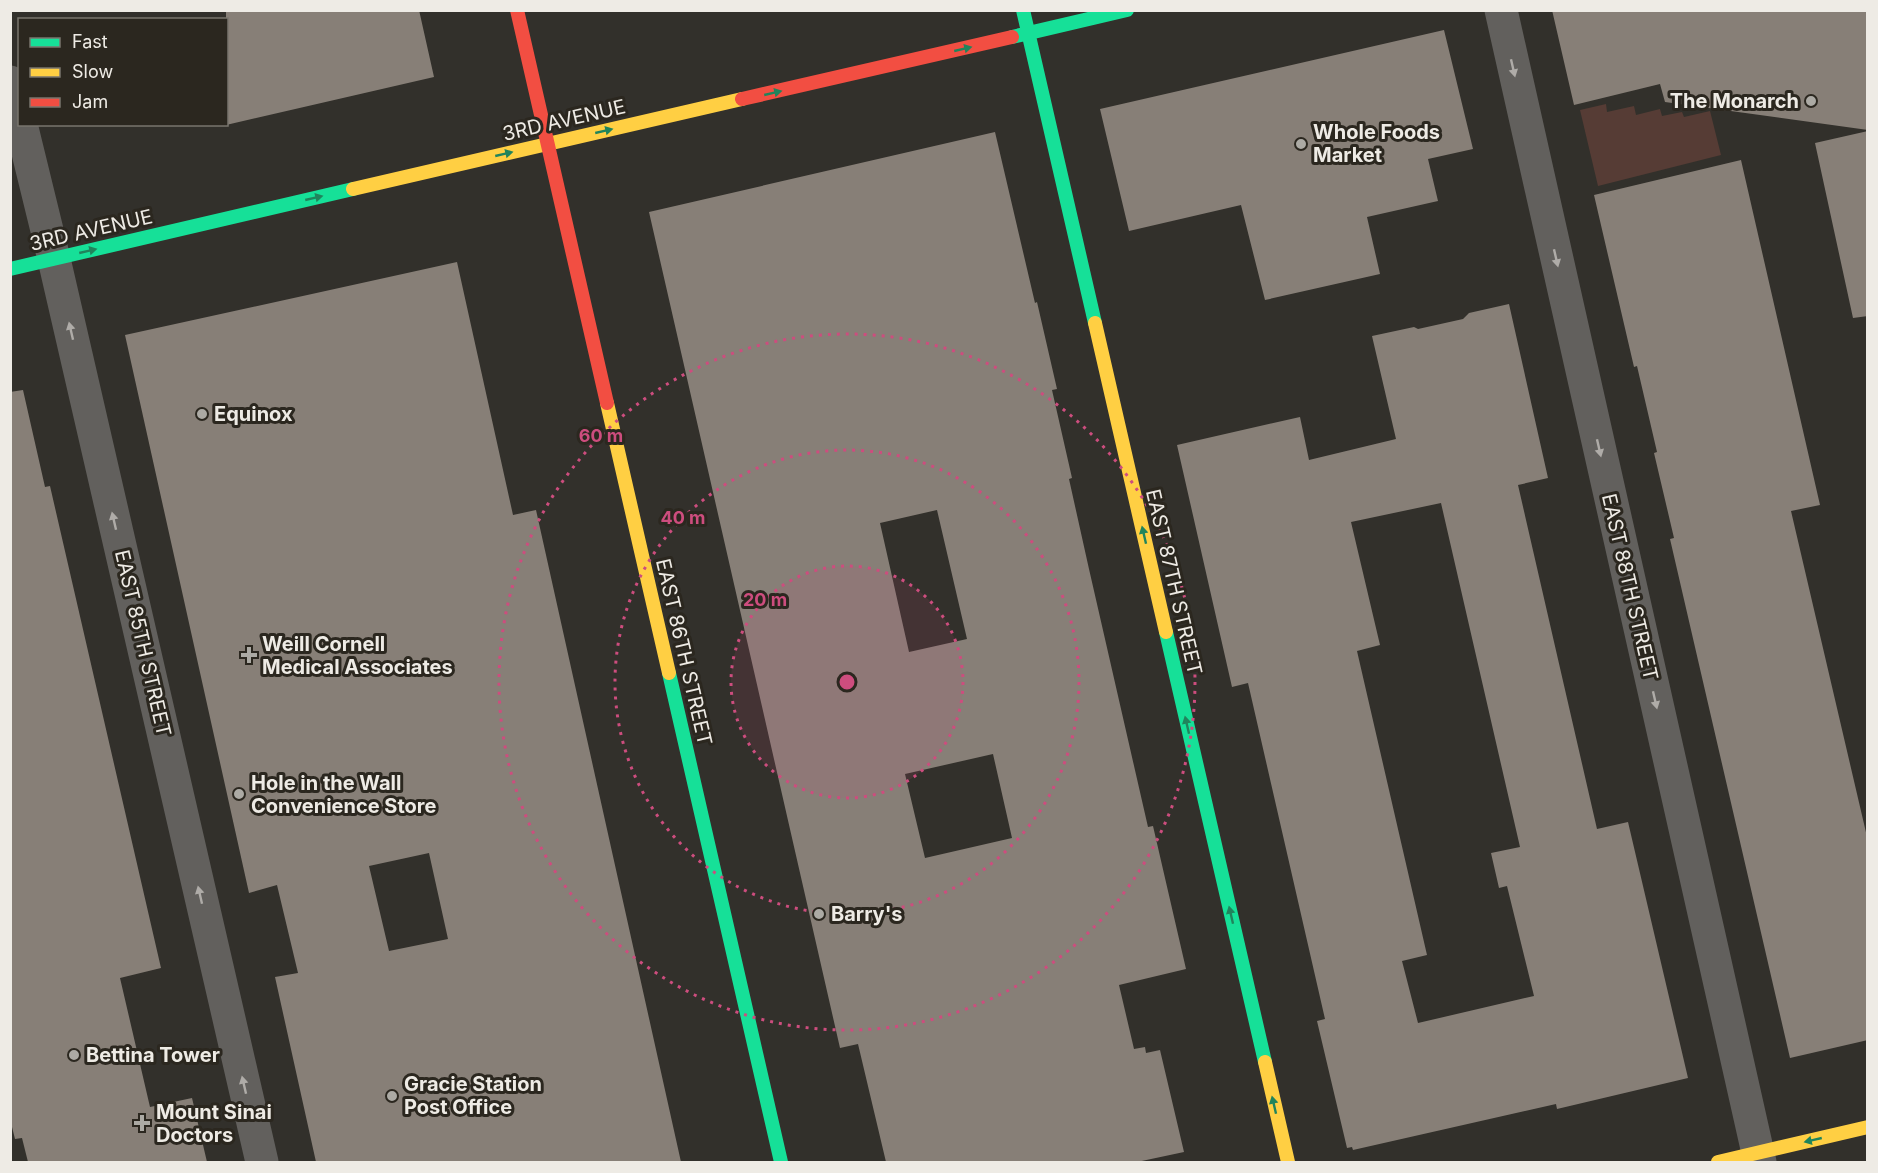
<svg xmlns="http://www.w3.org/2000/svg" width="1878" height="1173" viewBox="0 0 1878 1173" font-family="Inter,sans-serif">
<rect width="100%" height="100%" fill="#32302b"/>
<path fill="#563c35" d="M1606 104 1607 112 1634 106 1636 115 1660 109 1662 116 1682 112 1684 117 1710 111 1721 155 1598 186 1580 110Z"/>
<path fill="#877f77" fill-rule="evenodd" d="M226 10H419L434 77 226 125Z
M1552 10H1868V130L1665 102 1660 84 1574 105Z
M1444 30 1473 149 1428 159 1438 201 1367 217 1380 274 1265 300 1241 205 1129 231 1100 109Z
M1868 131V316L1853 318 1815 143Z
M995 132 1035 303 1037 302 1057 389 1052 390 1072 478 1069 479 1089 569 1148 827 1153 826 1186 969 1119 985 1134 1049 1145 1047 1146 1053 1160 1050 1184 1152 1137 1162H886L858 1044 840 1048 649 212ZM937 510 967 639 909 652 880 523ZM993 754 1012 838 925 858 905 774Z
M1741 160 1820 505 1791 511 1868 841V1040L1790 1058 1670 539 1674 538 1654 453 1657 452 1637 366 1634 367 1594 195Z
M457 262 513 515 536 510 681 1162H316L275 977 298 973 277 885 249 893 125 335ZM429 853 448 939 389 951 369 866Z
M1509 304 1548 478 1518 485 1597 829 1628 822 1688 1078 1557 1109 1556 1104 1353 1150 1352 1147 1347 1148 1317 1021 1325 1019 1248 683 1232 687 1177 445 1300 417 1309 460 1396 439 1372 336 1414 327 1418 329 1463 319 1469 313ZM1441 503 1520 847 1491 853 1499 888 1507 886 1534 996 1418 1023 1402 961 1427 955 1357 651 1380 645 1351 522Z
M23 390 45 487 50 486 161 968 120 978 150 1107 192 1098 207 1162H28L22 1138 15 1139 10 1119V392Z"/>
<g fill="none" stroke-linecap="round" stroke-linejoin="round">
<path stroke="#62605d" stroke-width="33" d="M1501 10 1760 1162
M10 82 20 117
M21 124 54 259 262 1162"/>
<path stroke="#16e098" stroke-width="14" d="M1023 10 1095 323
M1012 37 1127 10
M10 269 353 189
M1166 632 1265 1062
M669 673 781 1162"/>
<path stroke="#ffcf43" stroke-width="14" d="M353 189 742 99
M1095 323 1166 632
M607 403 669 673
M1265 1062 1288 1162
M1718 1162 1868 1127"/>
<path stroke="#f24e42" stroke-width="14" d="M517 10 607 403
M742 99 1012 37"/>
</g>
<defs><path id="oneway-solid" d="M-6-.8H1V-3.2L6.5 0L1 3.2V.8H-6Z" transform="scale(1.5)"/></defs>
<g fill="#20845c">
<use href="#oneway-solid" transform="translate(963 49) rotate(-13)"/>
<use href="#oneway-solid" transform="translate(773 93) rotate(-13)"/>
<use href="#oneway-solid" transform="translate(604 131) rotate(-13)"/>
<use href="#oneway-solid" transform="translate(504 154) rotate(-13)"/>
<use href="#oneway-solid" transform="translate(314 198) rotate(-13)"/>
<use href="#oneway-solid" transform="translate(88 251) rotate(-13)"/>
<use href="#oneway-solid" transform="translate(1144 535) rotate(-103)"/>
<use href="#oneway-solid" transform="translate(1187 725) rotate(-103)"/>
<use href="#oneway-solid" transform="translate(1231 915) rotate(-103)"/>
<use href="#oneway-solid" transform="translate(1274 1105) rotate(-103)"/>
<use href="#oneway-solid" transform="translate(1813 1140) rotate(167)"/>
</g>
<g fill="#afaca8">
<use href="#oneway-solid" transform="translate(1513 68) rotate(77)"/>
<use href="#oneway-solid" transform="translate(1556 258) rotate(77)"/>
<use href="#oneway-solid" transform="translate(71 331) rotate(-103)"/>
<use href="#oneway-solid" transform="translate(1599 448) rotate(77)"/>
<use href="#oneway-solid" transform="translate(114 521) rotate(-103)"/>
<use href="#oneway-solid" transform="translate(1655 700) rotate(77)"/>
<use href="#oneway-solid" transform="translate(200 895) rotate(-103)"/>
<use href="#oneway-solid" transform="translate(244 1085) rotate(-103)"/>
</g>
<circle cx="847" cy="682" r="116" fill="#cd4d7e" fill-opacity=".12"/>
<g fill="none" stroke="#cd4d7e" stroke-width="3" stroke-dasharray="3 6">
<circle cx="847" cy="682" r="116"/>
<circle cx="847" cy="682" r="232"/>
<circle cx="847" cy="682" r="348"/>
</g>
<g fill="#acaaa4" stroke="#2b271f" stroke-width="2">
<circle cx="1811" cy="101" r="6"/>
<circle cx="1301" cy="144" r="6"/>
<circle cx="202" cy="414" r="6"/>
<path d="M246 646h6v6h6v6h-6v6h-6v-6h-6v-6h6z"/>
<circle cx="239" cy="794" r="6"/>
<circle cx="819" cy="914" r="6"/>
<circle cx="74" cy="1055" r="6"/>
<circle cx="392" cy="1096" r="6"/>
<path d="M139 1114h6v6h6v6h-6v6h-6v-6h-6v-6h6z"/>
</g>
<g text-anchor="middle" stroke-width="6" stroke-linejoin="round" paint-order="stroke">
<g font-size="20" font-weight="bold" fill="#eeebe5" stroke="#2b271f" text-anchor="start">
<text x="1799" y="108" text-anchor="end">The Monarch</text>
<text x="1313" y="139">Whole Foods<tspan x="1313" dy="23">Market</tspan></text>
<text x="214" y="421">Equinox</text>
<text x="262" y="651">Weill Cornell<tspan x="262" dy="23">Medical Associates</tspan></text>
<text x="251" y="790">Hole in the Wall<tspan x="251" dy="23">Convenience Store</tspan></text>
<text x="831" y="921">Barry's</text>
<text x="86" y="1062">Bettina Tower</text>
<text x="404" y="1091">Gracie Station<tspan x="404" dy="23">Post Office</tspan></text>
<text x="156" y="1119">Mount Sinai<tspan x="156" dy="23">Doctors</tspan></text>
</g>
<g font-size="20" fill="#eeebe5" stroke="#2b271f">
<text transform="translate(564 120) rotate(-13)" y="7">3RD AVENUE</text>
<text transform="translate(91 230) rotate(-13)" y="7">3RD AVENUE</text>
<text transform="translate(1174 582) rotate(77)" y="7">EAST 87TH STREET</text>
<text transform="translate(1630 587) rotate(77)" y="7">EAST 88TH STREET</text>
<text transform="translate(143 643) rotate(77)" y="7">EAST 85TH STREET</text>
<text transform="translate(684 652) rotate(77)" y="7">EAST 86TH STREET</text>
</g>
</g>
<circle cx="847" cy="682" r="9" fill="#cd4d7e" stroke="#2b271f" stroke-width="3"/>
<g font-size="18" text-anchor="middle" font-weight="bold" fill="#cd4d7e" stroke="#2b271f" stroke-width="6" stroke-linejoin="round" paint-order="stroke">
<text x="601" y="442">60 m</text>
<text x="683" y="524">40 m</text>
<text x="765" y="606">20 m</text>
</g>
<rect width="1878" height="1173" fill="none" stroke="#eeebe5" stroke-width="24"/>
<rect x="18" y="18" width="210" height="108" fill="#2b271f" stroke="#79756e" stroke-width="1.5"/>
<rect x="30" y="38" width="30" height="9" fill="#16e098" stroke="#79756e" stroke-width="1.5"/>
<text x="72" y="48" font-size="18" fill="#eeebe5">Fast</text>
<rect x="30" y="68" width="30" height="9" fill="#ffcf43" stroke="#79756e" stroke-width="1.5"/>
<text x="72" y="78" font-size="18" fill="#eeebe5">Slow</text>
<rect x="30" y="98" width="30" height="9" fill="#f24e42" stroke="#79756e" stroke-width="1.5"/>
<text x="72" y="108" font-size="18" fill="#eeebe5">Jam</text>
</svg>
